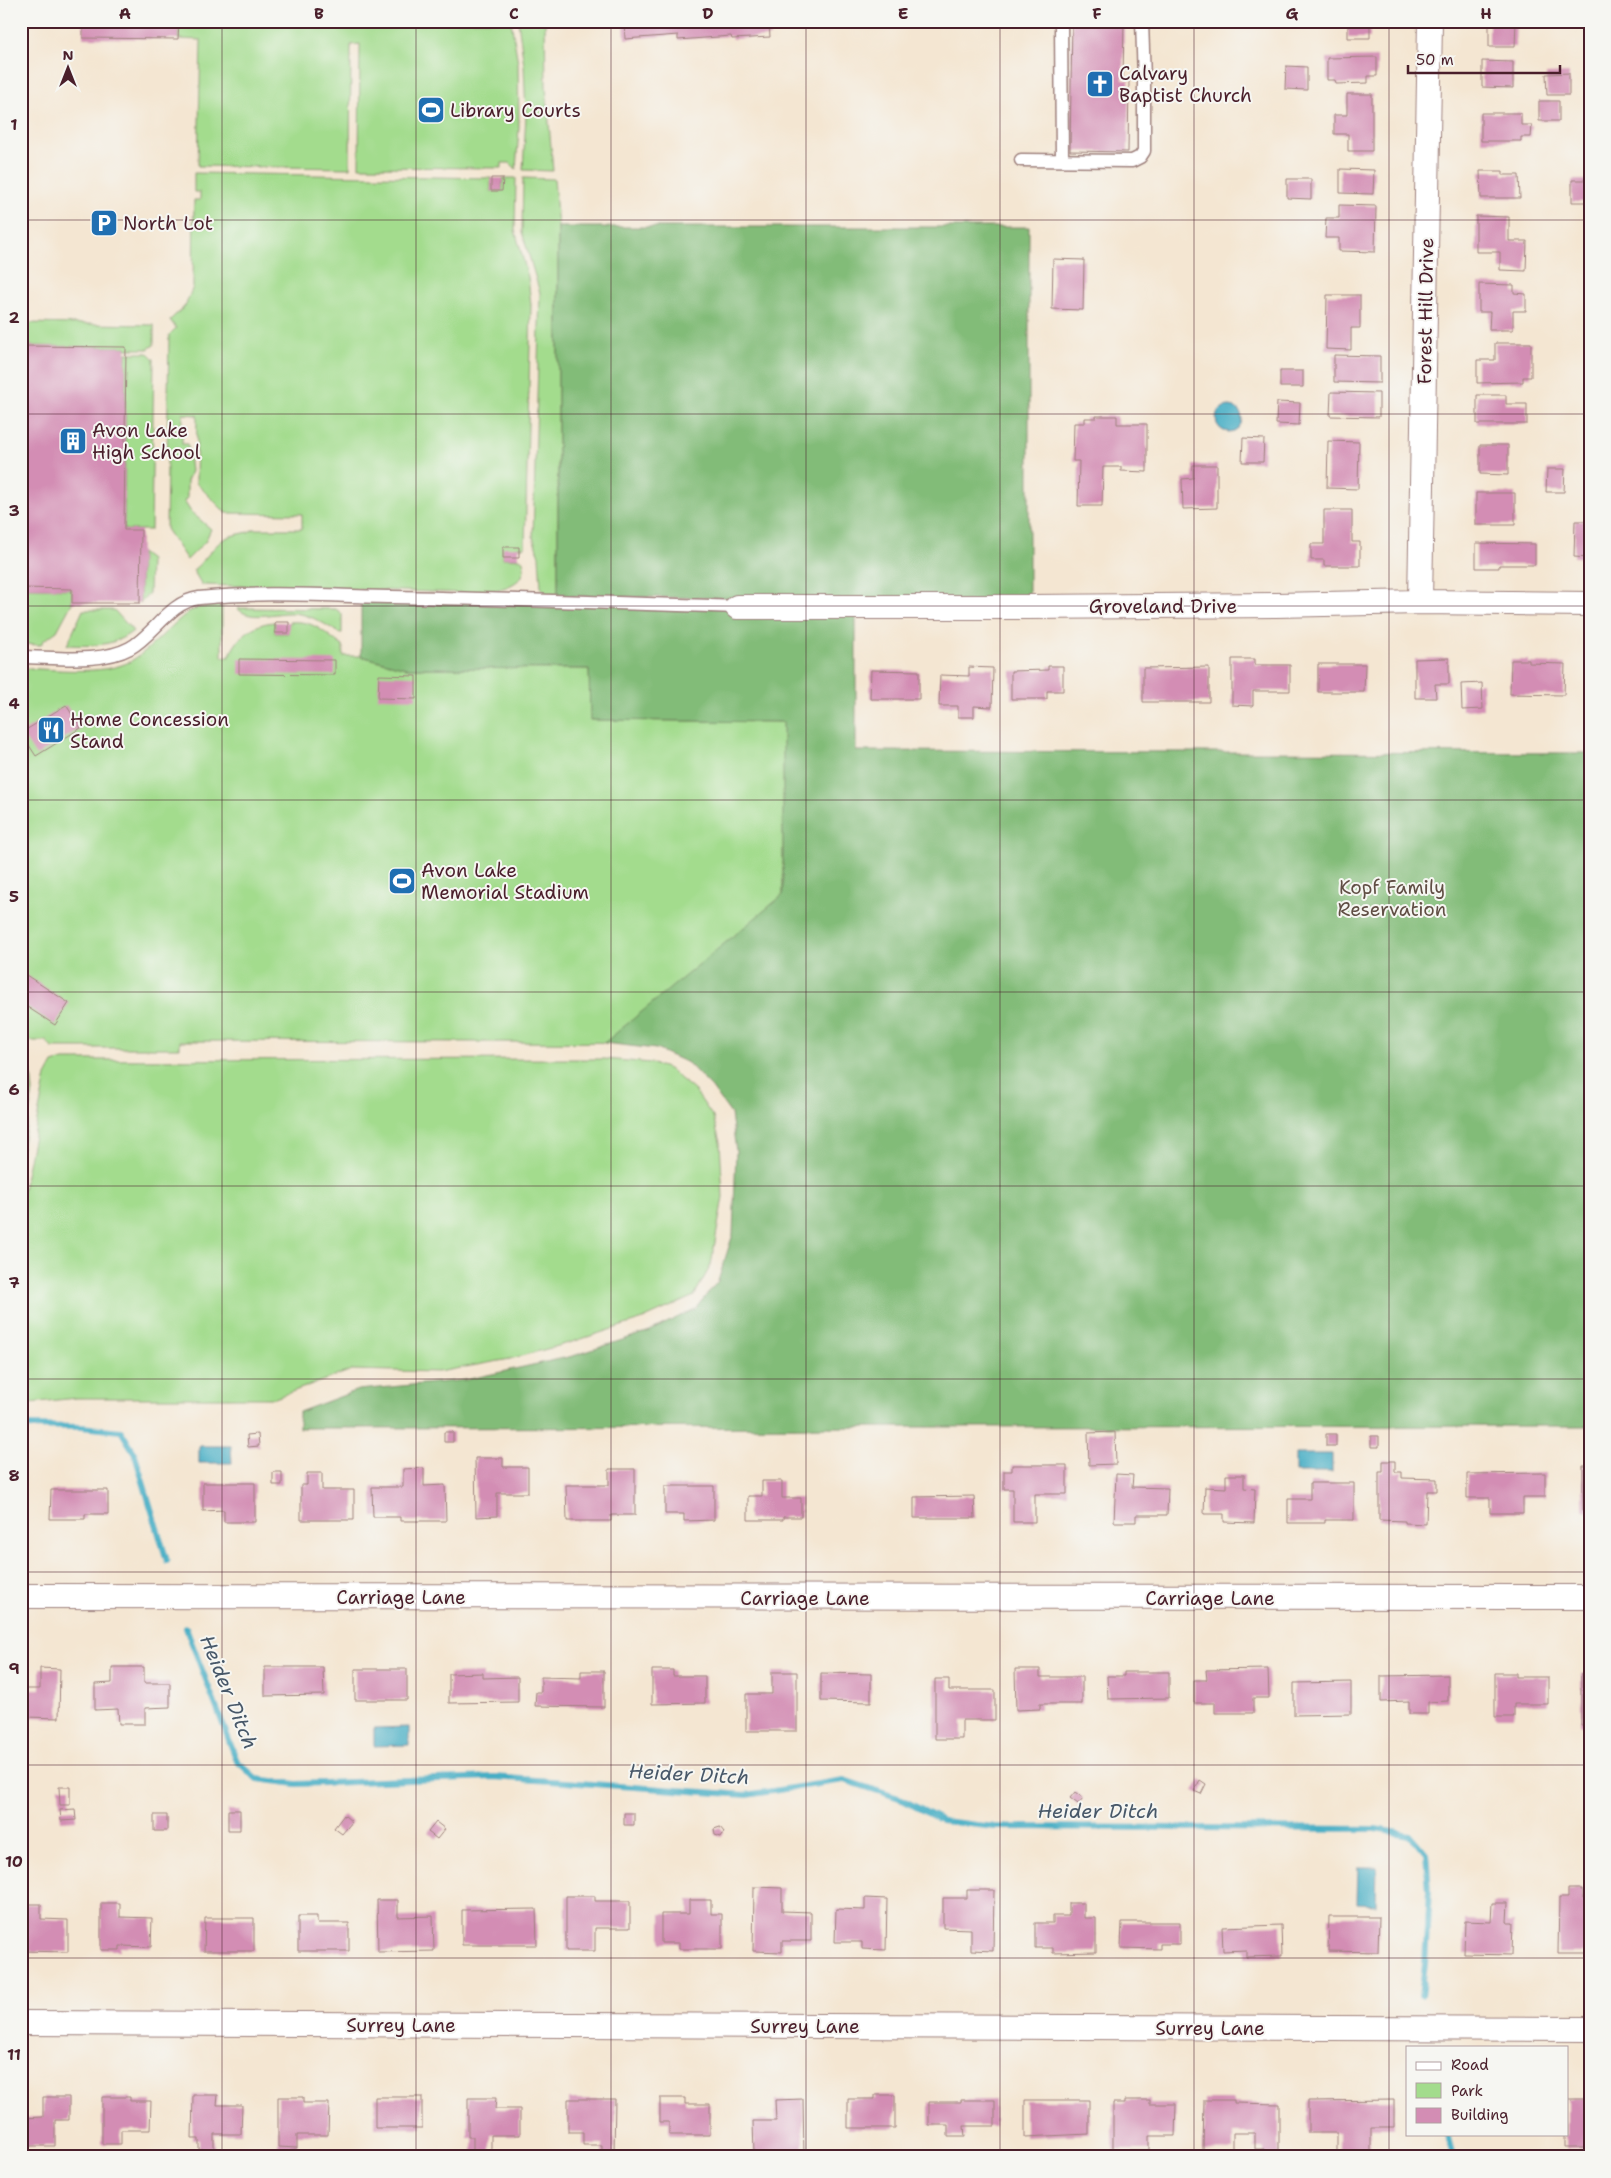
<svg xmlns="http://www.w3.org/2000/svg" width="1611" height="2178" viewBox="0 0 1611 2178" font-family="'Shantell Sans',sans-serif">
<rect width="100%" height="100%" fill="#f6f6f2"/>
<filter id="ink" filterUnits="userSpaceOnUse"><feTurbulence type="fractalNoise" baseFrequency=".02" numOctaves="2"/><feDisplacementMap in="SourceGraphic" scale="10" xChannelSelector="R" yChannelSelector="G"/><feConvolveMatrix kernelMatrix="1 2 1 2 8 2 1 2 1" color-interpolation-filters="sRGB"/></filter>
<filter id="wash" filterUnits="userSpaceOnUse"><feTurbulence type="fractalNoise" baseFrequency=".0096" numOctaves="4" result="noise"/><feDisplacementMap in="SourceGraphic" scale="20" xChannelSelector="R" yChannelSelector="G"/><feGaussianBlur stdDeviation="1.12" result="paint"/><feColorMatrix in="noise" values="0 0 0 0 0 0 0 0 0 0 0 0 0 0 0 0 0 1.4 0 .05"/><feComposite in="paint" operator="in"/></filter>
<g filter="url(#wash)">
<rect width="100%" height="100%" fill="#f4e6d2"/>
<path fill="#a3dc8d" stroke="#767e5c" d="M179 21H511L518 63 519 128 516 169 510 163H502V168L359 167 360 44 351 45 350 168 198 166 201 40 178 39Z
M518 21H545L546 87 553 171 523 170 526 115 524 65Z
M194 173 491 178V191H502L503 178H516L515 230 528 277 531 305 525 547 503 548V558L522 559C535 588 486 593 468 593L202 585 193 570C205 561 212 547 224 539 234 533 245 535 254 529H302V514L226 513 196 483 197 415 183 414 182 444H187L188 446 191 471 187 481V498L184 501 191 512 211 529 205 542 187 560 166 529 169 335 176 328 170 320 185 306 193 287 194 200H200V192H194Z
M523 178 554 179 558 227V596L546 593 541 587 539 556 533 537 540 293 522 232Z
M21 323 154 325V345L148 349H126V347L21 346Z
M126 353H148L154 359 151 530H124Z
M141 553 150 560 149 593 140 603Z
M21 588 72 589V603L57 631 43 641 41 645 21 644Z
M215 606 222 607V657H229C237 637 253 623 275 622V633H288L289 622C313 620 321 630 340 644L343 646V656H361L406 668 589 669 591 720 784 722 782 1043 180 1041V1048H52L46 1041H21V668C52 669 104 676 131 661 153 648 169 626 190 611L198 608Z
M237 608 336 609 342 614V633H339C326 625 315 617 300 614 279 609 252 624 237 608Z
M83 610H114L133 631C113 647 91 646 67 645Z
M604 1059 651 1063 669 1069 695 1091 713 1117 720 1142 723 1197 711 1265 694 1296 643 1319 569 1343 510 1359 438 1372 352 1370 275 1398H76L21 1404V1200L46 1076 53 1063 63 1060Z
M21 1064 31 1071 33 1092 21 1154Z"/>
<path fill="#82bc78" stroke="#666e52" d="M558 227H1029V602L558 596Z
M361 596 856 606V751L1590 753V1426L299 1428V1412L358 1390 465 1380 573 1356 650 1331 695 1309 718 1281 733 1234 736 1151 731 1114 712 1088 688 1063 656 1049 604 1043 783 895V722L590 720 589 669 406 668 361 656Z"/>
<path fill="#46aec5" stroke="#486678" d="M1216 419a13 13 0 1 1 26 0a13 13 0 1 1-26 0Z
M199 1446H231L232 1463H199Z
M1295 1454H1332V1472H1295Z
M409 1727V1745L374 1746V1728Z
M1358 1867H1377L1376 1904 1357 1903Z"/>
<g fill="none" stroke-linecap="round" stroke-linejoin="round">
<path stroke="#46aec5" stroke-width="6" d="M21 1426 81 1427 121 1431 134 1452 167 1561
M186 1628 237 1761 257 1779 296 1784 494 1777 746 1795 844 1780 899 1798 943 1821 995 1827 1375 1829 1410 1835 1426 1854 1429 1889 1425 1964 1421 1996
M1447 2134 1453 2157"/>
</g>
<g id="blocks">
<path fill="#d38db4" d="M83 21H179L178 39 83 38Z
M624 21H769L770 37 732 39 731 36 678 40V35L625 39Z
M1072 21H1124L1123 80H1129L1128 152 1070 151Z
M1348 21H1370V38H1348Z
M1489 21H1516L1515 47H1489Z
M1377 57V76H1368V83L1336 84 1335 80H1327V58Z
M1482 61 1513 62V88L1482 87Z
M1286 66 1307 67V90L1285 89Z
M1569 73V95H1547L1546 74Z
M1347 94H1372V151H1348V134H1334V115H1347Z
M1539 101H1559V121H1539Z
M1481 113H1521V125H1532L1531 137H1521V141H1481Z
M1340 169 1374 170 1373 194 1340 193Z
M1480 171H1503V175H1519L1520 198H1481Z
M491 178H503L502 191H491Z
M1287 179H1311V199L1287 198Z
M1572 180H1590V202H1572Z
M1339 205 1376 206 1375 252 1339 251V238H1325L1326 218H1339Z
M1476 216 1509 217V241H1527L1526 271 1500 270V252H1476Z
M1053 259 1084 260 1083 310 1052 309Z
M1479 284 1514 285V293L1526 294V311H1513V330H1489L1490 312H1479Z
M1327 295H1360V328H1351V350L1326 349Z
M1495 343H1531V377H1523V382L1477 383V360H1495Z
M21 346 126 347 124 530H141L140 603H72V589L21 588Z
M1334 355 1380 356V383L1334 382Z
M1280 371H1303V387H1280Z
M1331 392 1379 393V417L1330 416Z
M1477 395H1506V404H1527V424H1477Z
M1277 402 1300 403 1299 425 1276 424Z
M1096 416H1117V424H1147V472L1121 471V467H1103L1102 506H1078L1079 461H1073L1074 423H1085V418H1096Z
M1243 438 1264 439 1263 462H1242Z
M1328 441 1359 442 1358 489 1327 488Z
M1480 445H1508V475L1480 474Z
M1193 465H1217V508L1183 509 1182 479 1193 478Z
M1547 469H1565L1564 492H1546Z
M1476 493H1515V525H1476Z
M1324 510H1352V542H1360V566H1324V560H1311V544H1324Z
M1575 521H1590V558L1574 557Z
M1476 543 1535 544V565H1499V568H1476Z
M503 547H519V558H503Z
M275 622H289V633H275Z
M1449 658V684H1435L1436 698H1415V659Z
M239 659 335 660V675L239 674Z
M1232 659H1255V665H1290V691H1253V706L1232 705Z
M1511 660H1529V663L1565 664 1564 695 1510 694Z
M1318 664H1365L1364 692H1318Z
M1048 666H1063V691H1047V699H1011V671L1048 670Z
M969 667 993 668 992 707 974 706V717H958V706H939L940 675 969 676Z
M1209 667V702H1143V668Z
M871 670 919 671V699H870Z
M379 675 416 676V699L378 698Z
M1482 683 1483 709 1462 710 1461 684Z
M66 705 81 728 36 756 21 733Z
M26 975 69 1003 55 1025 21 1003V982Z
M444 1432H453V1442H444Z
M1115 1432 1116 1464 1089 1465 1088 1433Z
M258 1434 259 1446 248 1447 247 1435Z
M1326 1434H1336V1446H1326Z
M1371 1436H1379V1447H1371Z
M475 1458H503V1467H528V1493H497V1516L476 1517Z
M1383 1461H1395V1472H1402V1478L1437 1479V1491H1427L1426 1524 1405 1523V1521L1379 1520V1472H1383Z
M1012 1465H1067V1494H1035V1522H1013V1489H1004V1471H1012Z
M1583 1466H1590V1511H1583Z
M424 1468V1486L445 1485 446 1521H400V1517H373L372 1487H403V1469Z
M609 1469H635V1515H611V1521H567L566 1485H609Z
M273 1472H282V1485H273Z
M307 1473H322V1490H354V1520H301V1485H307Z
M1545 1473V1497H1523V1513H1490V1498H1467V1474Z
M1116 1474 1133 1475 1132 1487 1168 1488 1167 1515H1136V1522H1114Z
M1226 1475H1244V1488L1255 1489 1254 1523 1224 1522V1514H1204L1205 1487 1226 1488Z
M762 1481H782V1498H801V1517H783V1520H748V1496H762Z
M203 1483H255V1522H224V1510L203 1511Z
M1310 1483H1354V1520H1325V1523H1288V1499H1310Z
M665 1486H714V1520L684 1521V1514H665Z
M51 1490H108V1514H85V1519H50Z
M974 1496 975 1518H914V1497Z
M112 1667H144V1683H170V1707L145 1708V1724H119L118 1709 95 1710V1684L112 1683Z
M265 1667H323L324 1695 265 1696Z
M40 1668 60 1669 59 1718 26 1717V1724H21V1689H40Z
M355 1669H407V1700H355Z
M1015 1669H1040V1677H1082V1704H1040V1709L1016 1710Z
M1268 1669 1269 1698H1253V1713H1215V1703H1194V1680H1207L1206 1670Z
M652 1670H673V1676H705V1703L652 1704Z
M581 1671H604V1707L535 1706 536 1692H541V1677L581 1678Z
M772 1672H797V1731H746V1694H772Z
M1124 1672H1169V1698L1108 1699 1107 1676H1124Z
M483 1673V1678L518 1677V1702L449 1703V1674Z
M821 1673 871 1674V1702L821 1701Z
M1495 1673H1516V1677H1548V1704H1514V1717H1495Z
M1581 1673H1590V1725H1581Z
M1448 1675V1701L1428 1702V1714H1409V1701L1381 1702V1676Z
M935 1679H949V1690H995V1720H962V1739H935Z
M1351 1682V1714L1294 1715V1683Z
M1200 1780 1206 1784 1201 1794 1194 1791Z
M59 1787H70V1805H60Z
M1075 1792 1083 1798 1078 1804 1070 1798Z
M75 1809 76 1820 61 1821 60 1810Z
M228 1810H240V1830H228Z
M624 1813H634V1825H624Z
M154 1815H167V1831H154Z
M344 1815 352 1822 342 1834 334 1828Z
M436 1822 445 1829 437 1839 428 1832Z
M720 1827 724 1832 721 1837 715 1835 714 1829Z
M754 1887 782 1888V1911L811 1912V1941H782V1952L753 1951Z
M1568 1889H1582V1898H1589L1590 1901V1932H1587V1953H1558L1559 1898H1568Z
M967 1890H994L993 1951 971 1950V1929L943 1928V1898H967Z
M566 1896H595V1901H630V1928H595V1951H566Z
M865 1898 887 1899 886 1950 862 1949V1942H835L836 1909 865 1910Z
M377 1900H398V1917L433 1916 434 1951 378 1952Z
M689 1900H711V1914H722V1949H679V1943H661V1914H689Z
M101 1903H120V1917L152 1918 151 1947 120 1946V1950H101Z
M1069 1903H1084V1918H1096V1952L1053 1953V1948H1035V1923H1053V1916H1069Z
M1492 1903H1508L1507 1922H1513L1512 1955 1464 1954 1465 1921 1491 1922Z
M21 1904H41V1919L68 1920V1952L21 1951Z
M536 1909 537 1945H462V1910Z
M298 1916H317V1923H349V1951H298Z
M1329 1917H1379L1378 1952 1328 1951Z
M205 1918H254V1951H204Z
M1122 1922H1180V1944H1160V1949L1121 1948Z
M1281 1925 1282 1956 1246 1957V1950L1223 1951 1222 1927Z
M193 2095H218L217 2105H242L241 2134H214V2150H199V2139H192Z
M875 2095H895V2128H848V2099H875Z
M43 2097H69V2120H55V2146H21V2118L43 2117Z
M102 2097H130V2101H151L150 2130H121V2144H102Z
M278 2097H303V2103H329L328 2135H297V2148L278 2147Z
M375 2097H422V2128H375Z
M468 2098H496L495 2109H520V2135H491V2154H473V2137H468Z
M660 2098H685V2104H710V2135H669V2122H660Z
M568 2099H615L614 2154H602V2145H583V2132H568Z
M803 2099 804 2155H754L753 2121H776L775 2100Z
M1567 2099H1587V2119H1590V2148H1565V2134H1567Z
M961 2100H995V2126H964L965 2137H948V2125H929V2102H961Z
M1025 2100H1089V2134L1025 2137Z
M1125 2100H1150V2104H1176L1175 2136H1149V2150H1113V2103H1125Z
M1204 2100H1234V2103L1279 2104V2157H1264V2149H1255V2133H1233V2151L1203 2150Z
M1394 2100V2128H1371V2156H1337V2133H1308V2101Z"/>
</g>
</g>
<g filter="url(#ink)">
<use href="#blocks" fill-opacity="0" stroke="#9f827e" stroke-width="1"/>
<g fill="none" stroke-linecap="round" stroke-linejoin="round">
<g stroke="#9f827e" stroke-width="15">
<path id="service" d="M1061 21 1062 160
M1021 160 1132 161 1140 157 1144 151V80L1142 21
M21 657C53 657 101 664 130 648 154 635 169 602 199 598 263 591 328 596 392 597 507 599 622 603 737 607"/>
</g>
<g stroke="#9f827e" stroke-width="26">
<path id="minor" d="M1420 602 1430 21
M737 607H1029L1276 605 1420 602 1590 604
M21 1596 1590 1597
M21 2023 1590 2029"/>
</g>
<use href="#service" stroke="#fff" stroke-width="12"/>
<use href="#minor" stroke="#fff" stroke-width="24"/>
</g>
</g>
<path fill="none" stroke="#4a1f2b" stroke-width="1" stroke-opacity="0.55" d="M222 21V2157M416 21V2157M611 21V2157M806 21V2157M1000 21V2157M1194 21V2157M1389 21V2157M21 220H1590M21 414H1590M21 606H1590M21 800H1590M21 992H1590M21 1186H1590M21 1379H1590M21 1572H1590M21 1765H1590M21 1958H1590"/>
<defs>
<g id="church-square" transform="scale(1.4375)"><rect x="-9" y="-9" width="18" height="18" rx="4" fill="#1f6fb2" stroke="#f6f6f2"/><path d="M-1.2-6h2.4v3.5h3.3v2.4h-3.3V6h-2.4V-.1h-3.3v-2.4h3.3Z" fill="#fff"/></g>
<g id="stadium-square" transform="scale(1.4375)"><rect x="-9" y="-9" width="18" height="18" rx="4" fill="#1f6fb2" stroke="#f6f6f2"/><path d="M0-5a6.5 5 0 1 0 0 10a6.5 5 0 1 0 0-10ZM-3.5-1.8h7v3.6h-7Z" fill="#fff"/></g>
<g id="parking-square" transform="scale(1.4375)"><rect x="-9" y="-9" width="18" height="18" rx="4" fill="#1f6fb2" stroke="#f6f6f2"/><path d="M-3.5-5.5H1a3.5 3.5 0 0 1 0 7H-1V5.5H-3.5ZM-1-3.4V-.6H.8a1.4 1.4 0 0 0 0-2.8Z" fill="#fff"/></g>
<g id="building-square" transform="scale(1.4375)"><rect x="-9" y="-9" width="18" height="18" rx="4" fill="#1f6fb2" stroke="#f6f6f2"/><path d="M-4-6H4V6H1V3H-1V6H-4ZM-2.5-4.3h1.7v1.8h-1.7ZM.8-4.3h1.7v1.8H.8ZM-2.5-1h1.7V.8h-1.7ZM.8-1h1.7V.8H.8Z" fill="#fff"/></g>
<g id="restaurant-square" transform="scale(1.4375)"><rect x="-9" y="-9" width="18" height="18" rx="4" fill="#1f6fb2" stroke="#f6f6f2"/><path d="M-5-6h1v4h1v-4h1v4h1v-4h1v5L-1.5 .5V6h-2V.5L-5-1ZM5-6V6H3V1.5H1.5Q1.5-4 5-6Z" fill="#fff"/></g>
</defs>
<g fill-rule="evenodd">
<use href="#church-square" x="1100" y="84"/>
<use href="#stadium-square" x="431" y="110"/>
<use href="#parking-square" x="104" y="223"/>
<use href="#building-square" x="73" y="441"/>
<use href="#restaurant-square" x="51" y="730"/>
<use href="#stadium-square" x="402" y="881"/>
</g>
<g text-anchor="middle" stroke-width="4" stroke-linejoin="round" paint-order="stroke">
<g font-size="19" fill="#4a1f2b" stroke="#f6f6f2" text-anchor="start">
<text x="1119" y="80">Calvary<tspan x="1119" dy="22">Baptist Church</tspan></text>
<text x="450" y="117">Library Courts</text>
<text x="123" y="230">North Lot</text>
<text x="92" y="437">Avon Lake<tspan x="92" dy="22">High School</tspan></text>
<text x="70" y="726">Home Concession<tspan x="70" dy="22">Stand</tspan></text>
<text x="421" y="877">Avon Lake<tspan x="421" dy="22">Memorial Stadium</tspan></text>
</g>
<g font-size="19" fill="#4a1f2b" stroke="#f6f6f2">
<text transform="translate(1425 311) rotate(-89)" y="7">Forest Hill Drive</text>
<text x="1163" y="613">Groveland Drive</text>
<text x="401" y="1604">Carriage Lane</text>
<text x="805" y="1605">Carriage Lane</text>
<text x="1210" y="1605">Carriage Lane</text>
<text x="401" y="2032">Surrey Lane</text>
<text x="805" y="2033">Surrey Lane</text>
<text x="1210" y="2035">Surrey Lane</text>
</g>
<g font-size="19" fill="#604e44" stroke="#f6f6f2">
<text x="1392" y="894">Kopf Family<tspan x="1392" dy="22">Reservation</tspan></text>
</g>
<g font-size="20" font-style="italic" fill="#485869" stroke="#f6f6f2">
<text transform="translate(229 1692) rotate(68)" y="7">Heider Ditch</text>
<text transform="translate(689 1774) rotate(3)" y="7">Heider Ditch</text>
<text x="1098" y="1818">Heider Ditch</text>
</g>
</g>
<rect width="1611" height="2178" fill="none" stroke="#f6f6f2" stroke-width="55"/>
<rect x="1406" y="2046" width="162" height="90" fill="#f6f6f2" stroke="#b1a0a2"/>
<rect x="1416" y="2062" width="25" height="8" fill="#ffffff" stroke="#b1a0a2"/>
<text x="1451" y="2070" font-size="15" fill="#4a1f2b">Road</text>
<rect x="1416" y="2083" width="25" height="15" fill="#a3dc8d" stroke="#b1a0a2"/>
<text x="1451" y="2096" font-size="15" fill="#4a1f2b">Park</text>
<rect x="1416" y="2108" width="25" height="15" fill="#d38db4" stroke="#b1a0a2"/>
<text x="1451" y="2120" font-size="15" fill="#4a1f2b">Building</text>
<g transform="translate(68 68)" stroke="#f6f6f2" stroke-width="4" paint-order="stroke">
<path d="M0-4L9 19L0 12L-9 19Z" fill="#4a1f2b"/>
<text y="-8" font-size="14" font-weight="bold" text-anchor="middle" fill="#4a1f2b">N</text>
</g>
<path d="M1408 65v8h152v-8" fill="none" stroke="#4a1f2b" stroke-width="2.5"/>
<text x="1416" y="65" font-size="15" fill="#4a1f2b" stroke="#f6f6f2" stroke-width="4" paint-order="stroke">50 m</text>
<rect x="28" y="28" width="1556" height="2122" fill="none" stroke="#4a1f2b" stroke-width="2"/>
<g font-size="16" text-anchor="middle" font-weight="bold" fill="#4a1f2b">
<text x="125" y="19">A</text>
<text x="319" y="19">B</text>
<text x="514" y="19">C</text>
<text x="708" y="19">D</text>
<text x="903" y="19">E</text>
<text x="1097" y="19">F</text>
<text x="1292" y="19">G</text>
<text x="1486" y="19">H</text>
<text x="14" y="130">1</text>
<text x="14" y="323">2</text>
<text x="14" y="516">3</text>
<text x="14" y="709">4</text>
<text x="14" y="902">5</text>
<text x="14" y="1095">6</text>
<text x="14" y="1288">7</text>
<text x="14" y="1481">8</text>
<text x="14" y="1674">9</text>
<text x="14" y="1867">10</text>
<text x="14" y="2060">11</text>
</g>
</svg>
